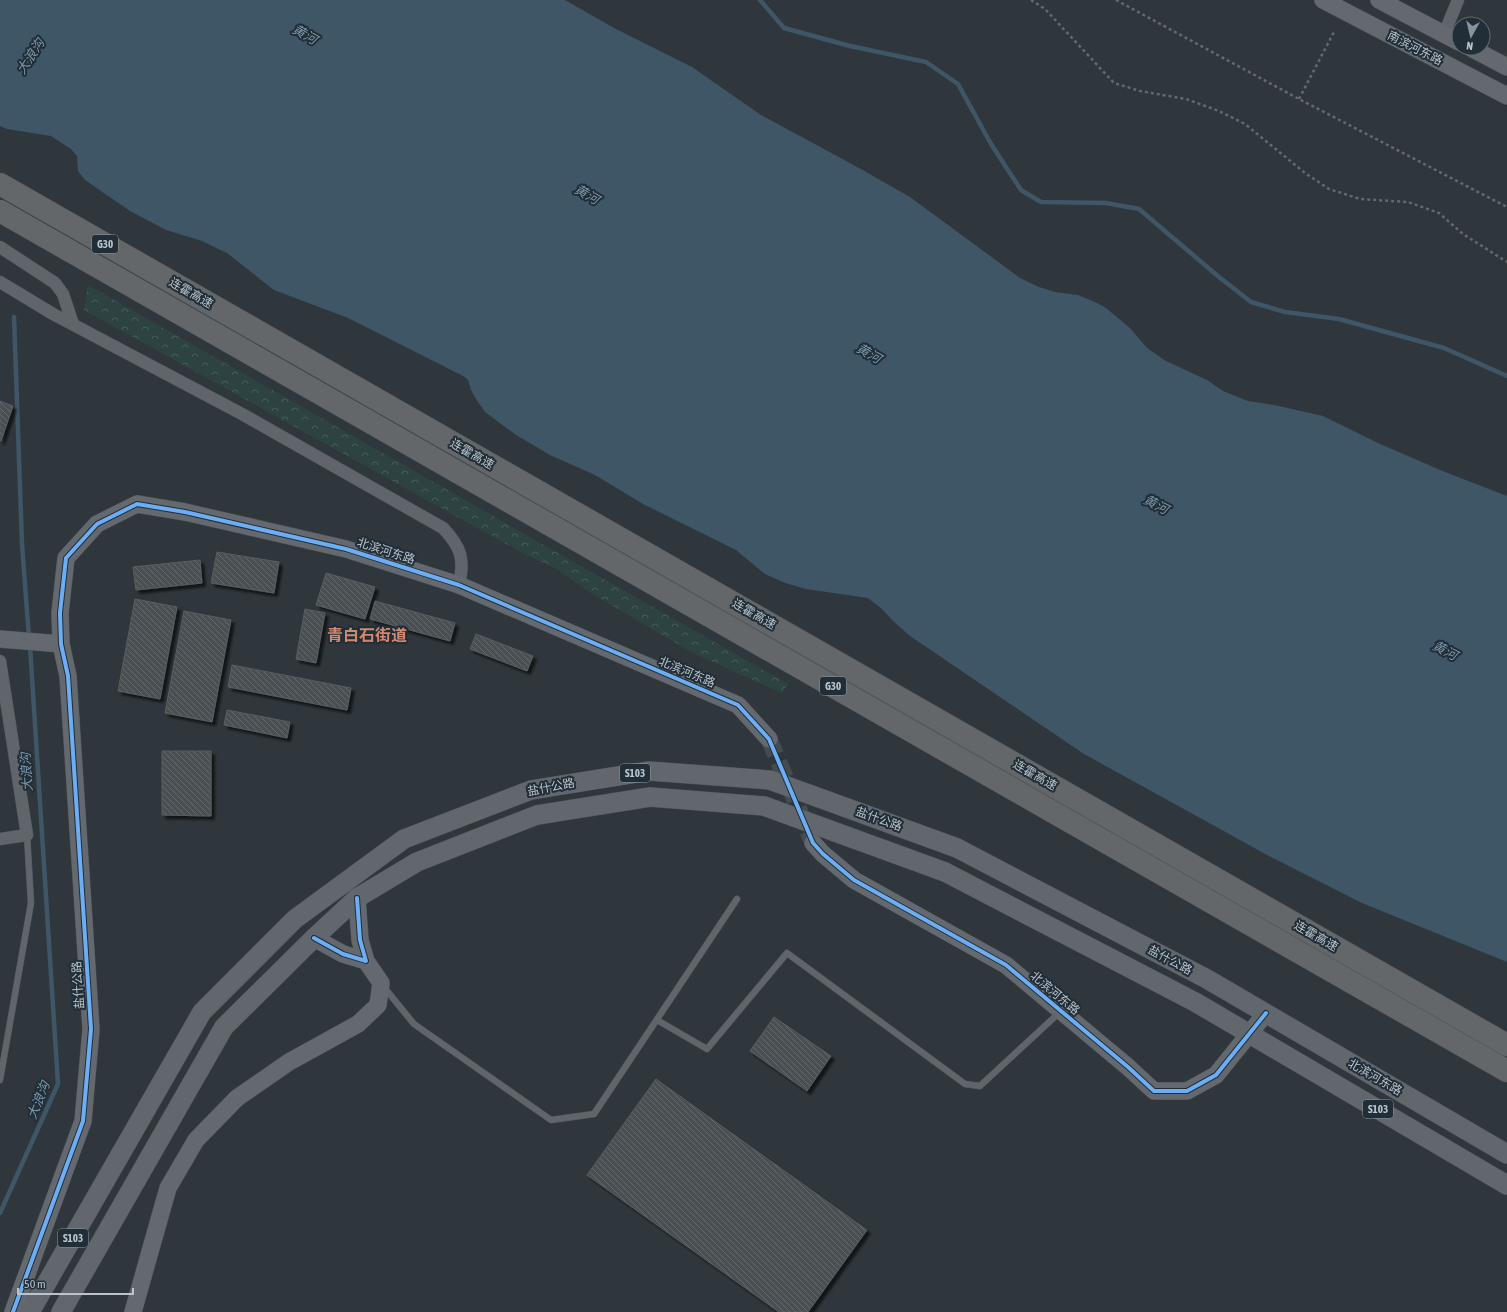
<svg xmlns="http://www.w3.org/2000/svg" width="1507" height="1312" viewBox="0 0 1507 1312" font-family="'Asap Condensed','Noto Sans SC',sans-serif">
<defs>
<pattern id="forest-crowns" width="20" height="18" patternUnits="userSpaceOnUse"><rect width="20" height="18" fill="#2c4342"/><path d="M2 6a3 3 0 1 1 6 0M12 15a3 3 0 1 1 6 0" fill="none" stroke="#485c5c"/></pattern>
<pattern id="building-back-hatch" width="6" height="6" patternUnits="userSpaceOnUse"><rect width="6" height="6" fill="#484f53"/><path d="M-1 5l2 2M0 0l6 6M5-1l2 2" fill="none" stroke="#60676b"/></pattern>
<filter id="shadow"><feDropShadow dx="3.5" dy="3.5" stdDeviation="1" flood-color="#0009"/></filter>
</defs>
<rect width="100%" height="100%" fill="#2f373c"/>
<path fill="url(#forest-crowns)" d="M88 285 788 684 782 693 691 652 591 593 553 567 526 555 84 310Z"/>
<path fill="#3e5666" d="M0 0H565L614 28 692 67 761 115 861 169 910 197 1020 278 1039 287 1055 292 1078 295 1097 303 1106 308 1130 328 1147 348 1166 361 1207 380 1223 391 1248 401 1274 405 1323 416 1380 444 1445 472 1507 496V962L1362 903 1269 856 1084 754 910 636 893 621 883 610 868 598 806 589 785 583 765 574 736 550 643 504 595 475 550 455 516 435 485 412 476 399 471 390 468 380 465 377 348 318 274 290 227 253 202 241 166 230 130 211 85 180 78 171 77 156 71 149 51 136 7 129 0 126Z"/>
<g fill="none" stroke-linecap="round" stroke-linejoin="round">
<path stroke="#3e5666" stroke-width="4.5" d="M760 0 784 28 850 46 926 62 958 84 991 144 1021 190 1041 202 1106 203 1139 209 1219 277 1251 302 1285 312 1339 319 1444 348 1507 376
M14 317 22 544 29 638
M0 1213 58 1084 30 646"/>
</g>
<path fill="url(#building-back-hatch)" stroke="#575e63" filter="url(#shadow)" d="M0 401 13 406 1 441H0Z
M217 552 279 562 274 593 211 583Z
M200 560 202 583 136 590 133 567Z
M326 573 375 587 365 619 316 605Z
M135 599 177 607 160 699 118 691Z
M375 601 455 623 450 641 370 619Z
M305 609 325 613 316 663 296 659Z
M184 611 231 620 212 722 165 713Z
M476 634 533 656 527 671 470 649Z
M232 665 351 688 347 710 228 687Z
M227 710 290 722 287 738 224 725Z
M162 751H211V816L162 815Z
M774 1017 831 1056 807 1091 750 1051Z
M656 1079 867 1230 808 1312H779L587 1175Z"/>
<g fill="none" stroke-linecap="round" stroke-linejoin="round">
<path stroke="#444c52" stroke-width="17" stroke-dasharray="17 8" stroke-linecap="butt" d="M769 739 813 843"/>
<g stroke="#4d5357" stroke-width="7">
<path id="lane" d="M383 986 414 1024 551 1120 594 1114 737 899
M657 1020 707 1049 787 953 965 1084 980 1086 1060 1012
M0 1080 31 903 27 835"/>
</g>
<g stroke="#4d5357" stroke-width="13">
<path id="street" d="M1444 34 1458 0
M0 247 55 283 63 294 73 324
M0 282 53 314 242 414 443 528C461 547 465 559 459 585
M0 661 27 835 0 839"/>
</g>
<g stroke="#4d5357" stroke-width="18">
<path id="secondary" d="M1323 0 1507 96
M1379 0 1459 42
M1471 48 1507 67
M0 639 61 644
M813 843 823 854 854 880 1006 965 1128 1067 1154 1091H1187L1216 1075 1266 1013
M314 938 343 954 366 961 360 940 357 898
M13 1312 83 1121 91 1029 68 676 61 644 60 613 66 558 97 524 137 504 185 512 346 549 459 585 738 705 769 739
M133 1312 168 1188 196 1140 237 1098 289 1062 358 1024 378 1005 381 983 366 961"/>
</g>
<g stroke="#4d5459" stroke-width="20">
<path id="primary" d="M30 1312 202 1012 295 919 404 839 531 790 649 771 770 780 957 848 1207 979 1507 1154
M61 1312 224 1027 314 938 357 898 417 862 537 815 650 797 764 806 945 872 1195 1002 1507 1185"/>
</g>
<g stroke="#4b5357" stroke-width="23">
<path id="highway" d="M0 184 1507 1045
M0 211 1507 1071"/>
</g>
<path stroke="#63696e" stroke-width="2.5" stroke-dasharray="3 3" stroke-linecap="butt" d="M1031 0 1045 9 1114 83 1140 91 1186 99 1219 111 1245 124 1305 173 1329 189 1360 199 1408 202 1439 213 1463 234 1507 262
M1116 0 1299 99 1507 207
M1299 99 1335 30"/>
<use href="#lane" stroke="#5f656a" stroke-width="6"/>
<use href="#street" stroke="#5f656a" stroke-width="12"/>
<use href="#secondary" stroke="#63696f" stroke-width="17"/>
<use href="#primary" stroke="#61676c" stroke-width="19"/>
<use href="#highway" stroke="#64676a" stroke-width="22"/>
<g stroke="#212e37" stroke-width="6">
<path id="cycleway" d="M314 938 343 954 366 961 360 940 357 898
M13 1312 83 1121 91 1029 68 676 61 644 60 613 66 558 97 524 137 504 185 512 346 549 459 585 738 705 769 739 813 843 823 854 854 880 1006 965 1128 1067 1154 1091H1187L1216 1075 1266 1013"/>
</g>
<use href="#cycleway" stroke="#6dadf4" stroke-width="4"/>
</g>
<g text-anchor="middle" stroke-width="4" stroke-linejoin="round" paint-order="stroke">
<g fill="#212e37" stroke="#8c979f" stroke-width="1">
<rect x="92" y="235" width="26" height="18" rx="3"/>
<rect x="820" y="677" width="26" height="18" rx="3"/>
<rect x="620" y="764" width="30" height="18" rx="3"/>
<rect x="1363" y="1100" width="30" height="18" rx="3"/>
<rect x="58" y="1229" width="30" height="18" rx="3"/>
</g>
<g font-size="11" font-weight="bold" fill="#bac4cc">
<text x="105" y="248">G30</text>
<text x="833" y="690">G30</text>
<text x="635" y="777">S103</text>
<text x="1378" y="1113">S103</text>
<text x="73" y="1242">S103</text>
</g>
<g font-size="12" fill="#bac4cc" stroke="#212e37">
<text transform="translate(1415 48) rotate(27)" y="4">南滨河东路</text>
<text transform="translate(191 293) rotate(30)" y="4">连霍高速</text>
<text transform="translate(472 454) rotate(30)" y="4">连霍高速</text>
<text transform="translate(386 551) rotate(18)" y="4">北滨河东路</text>
<text transform="translate(754 614) rotate(30)" y="4">连霍高速</text>
<text transform="translate(687 672) rotate(23)" y="4">北滨河东路</text>
<text transform="translate(1035 775) rotate(30)" y="4">连霍高速</text>
<text transform="translate(551 787) rotate(-11)" y="4">盐什公路</text>
<text transform="translate(879 819) rotate(20)" y="4">盐什公路</text>
<text transform="translate(1316 936) rotate(30)" y="4">连霍高速</text>
<text transform="translate(1170 960) rotate(28)" y="4">盐什公路</text>
<text transform="translate(78 985) rotate(-94)" y="4">盐什公路</text>
<text transform="translate(1055 993) rotate(40)" y="4">北滨河东路</text>
<text transform="translate(1375 1077) rotate(30)" y="4">北滨河东路</text>
</g>
<g font-size="13" font-style="italic" fill="#7c99ac" stroke="#212e37">
<text transform="translate(305 34) rotate(30)" y="5">黄河</text>
<text transform="translate(30 56) rotate(-57)" y="5">大浪沟</text>
<text transform="translate(587 194) rotate(30)" y="5">黄河</text>
<text transform="translate(869 353) rotate(30)" y="5">黄河</text>
<text transform="translate(1156 504) rotate(27)" y="5">黄河</text>
<text transform="translate(1445 650) rotate(27)" y="5">黄河</text>
<text transform="translate(26 772) rotate(-94)" y="5">大浪沟</text>
<text transform="translate(38 1100) rotate(-68)" y="5">大浪沟</text>
</g>
<g font-size="16" font-weight="bold" fill="#d18970" stroke="#212e37">
<text x="367" y="641">青白石街道</text>
</g>
</g>
<g transform="translate(1471 36) rotate(188)"><circle r="19" fill="#212e37" stroke="#5e6a73"/>
<path d="M0-3L7 15L0 10L-7 15Z" fill="#89939a"/>
<text y="-6" font-size="11" font-weight="bold" text-anchor="middle" fill="#bac4cc">N</text>
</g>
<path d="M18 1288v6h115v-6" fill="none" stroke="#bac4cc" stroke-width="2"/>
<text x="24" y="1288" font-size="12" fill="#bac4cc" stroke="#212e37" stroke-width="3" paint-order="stroke">50 m</text>
</svg>
